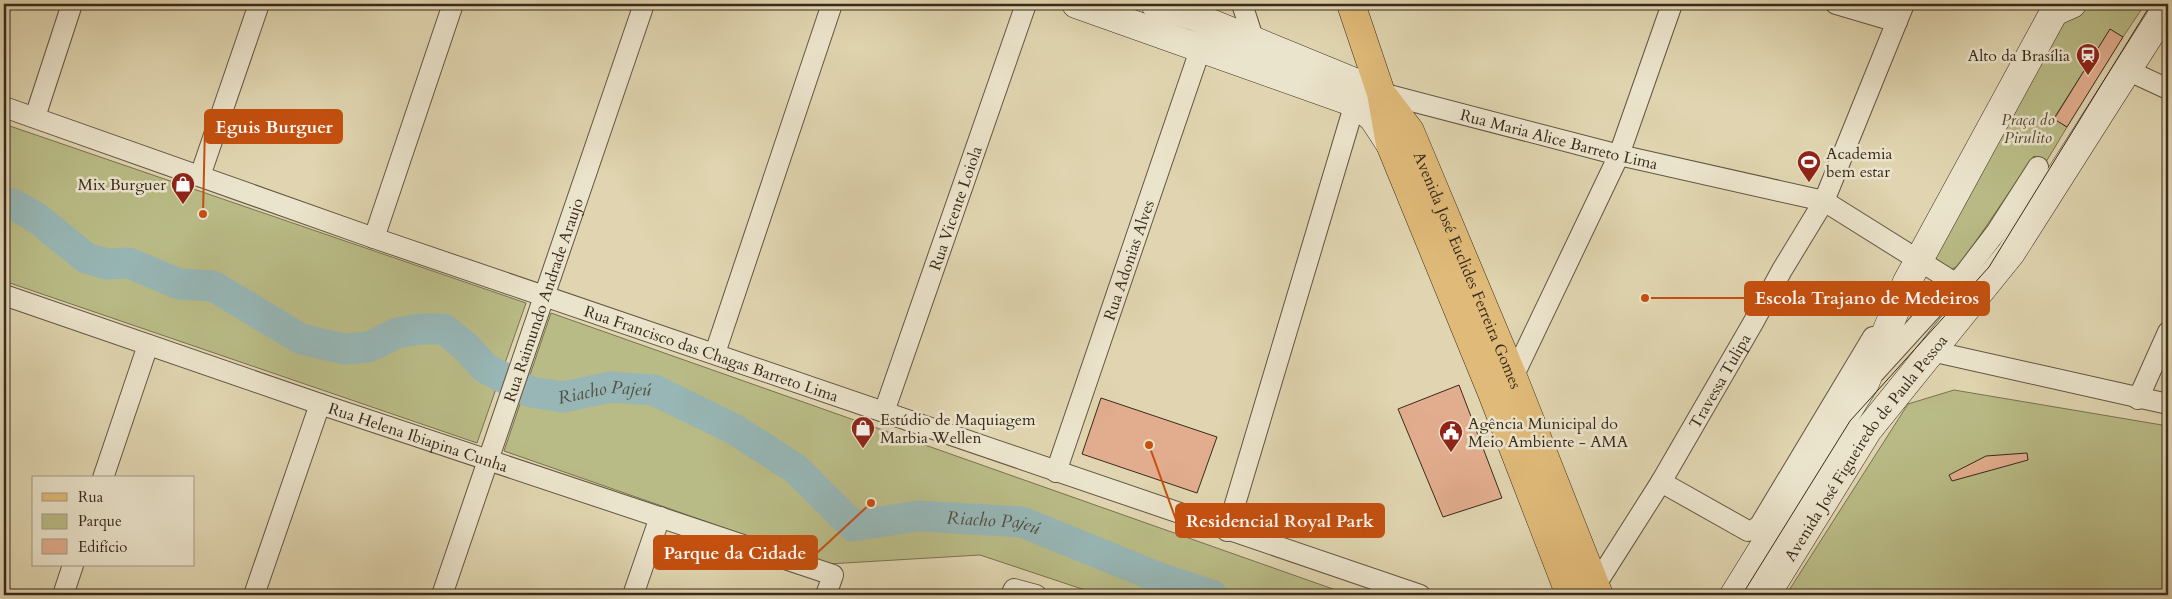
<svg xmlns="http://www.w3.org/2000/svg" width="2172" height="599" viewBox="0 0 2172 599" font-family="Cardo,serif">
<rect width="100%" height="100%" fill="#e0d5b0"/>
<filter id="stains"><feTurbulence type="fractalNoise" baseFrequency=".004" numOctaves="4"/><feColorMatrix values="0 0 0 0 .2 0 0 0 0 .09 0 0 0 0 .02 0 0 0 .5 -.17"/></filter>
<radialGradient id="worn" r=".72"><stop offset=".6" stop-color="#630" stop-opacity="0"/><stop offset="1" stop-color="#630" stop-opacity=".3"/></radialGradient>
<path fill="#b9bb86" stroke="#797251" d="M2089 4H2145L2123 37 2110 30 2054 118 2067 127 2046 162 2034 156 1959 266 1949 270 1924 255 2056 19Z
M4 124 526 303 477 443 4 281Z
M551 313 1350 595H1100L980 555 828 564 504 451Z
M1954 390 2168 426V595H1786L1908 404Z"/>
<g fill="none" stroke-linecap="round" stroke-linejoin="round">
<path stroke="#97b6b5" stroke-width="31" id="s1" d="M4 203 13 204 37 218 86 258 107 264 129 263 179 284 213 286 301 339 344 349 369 347 397 333 420 329H444L466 347 485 368 531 392 563 397 611 387 654 390 734 429 796 469 853 526 919 516 1022 522 1162 579 1212 595"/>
</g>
<path fill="#e2ad8e" stroke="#392a1c" d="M2110 29 2123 37 2067 127 2054 119Z
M1459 385 1502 498 1443 517 1398 409Z
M1101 398 1217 437 1197 493 1082 454Z
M2027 453 2028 460 1952 481 1949 475 1986 456Z"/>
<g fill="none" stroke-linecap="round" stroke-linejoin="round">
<g stroke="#635541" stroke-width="22">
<g id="street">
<path d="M1242 4 1254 41"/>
<path d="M1836 4 1897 22"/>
<path d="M2129 71 2168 89"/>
<path id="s2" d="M1381 93 1619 155 1824 201 1955 283"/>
<path id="s3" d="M4 107 374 238 1420 595"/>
<path d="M35 117 72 4"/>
<path d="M200 176 259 4"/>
<path d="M374 238 453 4"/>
<path id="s4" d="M4 295 320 404 833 575 826 595"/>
<path d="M1931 351 2168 404"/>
<path d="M715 353 832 4"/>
<path d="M1875 372 1965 273 1997 231 2038 167"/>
<path d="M1513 377 1619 155 1672 4"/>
<path d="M2138 399 2168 332"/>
<path id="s5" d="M884 412 1026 4"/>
<path id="s6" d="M1056 472 1201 47"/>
<path d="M103 478 148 345"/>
<path d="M1661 482 1748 531 1754 530 1760 525 1873 337"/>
<path d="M1227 531 1355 103"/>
<path id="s7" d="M1595 586 1661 482 1753 323 1782 270 1824 201 1904 4"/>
<path d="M63 595 73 565"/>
<path d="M254 595 320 404"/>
<path id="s8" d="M442 595 644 4"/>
<path d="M633 595 660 517"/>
<path d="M1011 595 1014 589 1036 595"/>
</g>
</g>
<g stroke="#392a1c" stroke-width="29">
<g id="secondary">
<path d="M1076 4 1355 103 1373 118 1390 144"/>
<path d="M1155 4 1196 17 1381 93"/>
<path d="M1734 595 1865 383 1907 282 2054 12 2072 4"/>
<path id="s9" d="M1766 595 1868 430 2011 253 2168 6"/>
</g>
</g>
<g stroke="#392a1c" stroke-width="29">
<g id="primary">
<path d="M1351 4 1381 93 1390 144 1492 393 1570 595"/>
<path id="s10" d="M1385 98 1410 131 1513 377 1599 595"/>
</g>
</g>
<use href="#street" stroke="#ebe4cc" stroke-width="20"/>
<use href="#secondary" stroke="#ebe4cc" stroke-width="28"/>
<use href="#primary" stroke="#e0ba78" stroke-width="28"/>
<path stroke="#392a1c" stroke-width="1" d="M1742 595 1850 421 1989 267 2151 4"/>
</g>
<defs>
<g id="station-pin" transform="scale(1.25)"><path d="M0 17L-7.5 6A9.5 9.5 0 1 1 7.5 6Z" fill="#8f2418" stroke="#ebe4cc"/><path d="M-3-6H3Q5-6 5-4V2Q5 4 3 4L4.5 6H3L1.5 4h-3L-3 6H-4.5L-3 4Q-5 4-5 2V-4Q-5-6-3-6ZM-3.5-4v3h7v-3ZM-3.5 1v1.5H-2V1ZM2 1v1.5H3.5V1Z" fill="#fff"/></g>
<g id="stadium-pin" transform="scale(1.25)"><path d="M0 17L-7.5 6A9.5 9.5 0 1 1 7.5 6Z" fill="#8f2418" stroke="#ebe4cc"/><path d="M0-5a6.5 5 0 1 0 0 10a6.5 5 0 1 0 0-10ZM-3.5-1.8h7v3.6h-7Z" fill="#fff"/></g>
<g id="shop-pin" transform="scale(1.25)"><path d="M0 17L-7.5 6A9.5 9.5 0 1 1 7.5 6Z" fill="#8f2418" stroke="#ebe4cc"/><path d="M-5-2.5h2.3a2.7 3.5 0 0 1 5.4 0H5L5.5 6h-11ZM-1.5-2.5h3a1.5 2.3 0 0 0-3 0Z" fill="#fff"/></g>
<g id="civic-pin" transform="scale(1.25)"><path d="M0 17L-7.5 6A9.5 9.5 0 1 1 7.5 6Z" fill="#8f2418" stroke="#ebe4cc"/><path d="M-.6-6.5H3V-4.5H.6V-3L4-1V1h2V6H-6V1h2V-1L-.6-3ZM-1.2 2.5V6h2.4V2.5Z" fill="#fff"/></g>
</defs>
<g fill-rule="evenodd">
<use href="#station-pin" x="2088" y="55"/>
<use href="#stadium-pin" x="1809" y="162"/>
<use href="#shop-pin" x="183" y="184"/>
<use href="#shop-pin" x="863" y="428"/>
<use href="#civic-pin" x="1451" y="432"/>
</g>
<g text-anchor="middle" stroke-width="5" stroke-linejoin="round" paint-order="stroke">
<g font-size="16" fill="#392a1c" stroke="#ebe4cc" text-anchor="start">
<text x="2070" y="61" text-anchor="end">Alto da Brasília</text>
<text x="1826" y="159">Academia<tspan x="1826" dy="18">bem estar</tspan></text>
<text x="166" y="190" text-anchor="end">Mix Burguer</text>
<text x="880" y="425">Estúdio de Maquiagem<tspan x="880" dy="18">Marbia Wellen</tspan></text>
<text x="1468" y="429">Agência Municipal do<tspan x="1468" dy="18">Meio Ambiente - AMA</tspan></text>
</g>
<g font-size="16" font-style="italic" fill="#534731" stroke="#ebe4cc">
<text x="2028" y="125">Praça do<tspan x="2028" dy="18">Pirulito</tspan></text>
</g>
<g font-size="16" fill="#392a1c" stroke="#ebe4cc">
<text dy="6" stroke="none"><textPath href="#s2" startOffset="184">Rua Maria Alice Barreto Lima</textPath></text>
<text dy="6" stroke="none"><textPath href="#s5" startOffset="216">Rua Vicente Loiola</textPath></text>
<text dy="6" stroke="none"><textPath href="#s6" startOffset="224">Rua Adonias Alves</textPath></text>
<text dy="6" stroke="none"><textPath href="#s10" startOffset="192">Avenida José Euclides Ferreira Gomes</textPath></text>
<text dy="6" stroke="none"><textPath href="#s8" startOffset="312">Rua Raimundo Andrade Araujo</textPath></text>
<text dy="6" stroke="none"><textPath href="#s3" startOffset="749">Rua Francisco das Chagas Barreto Lima</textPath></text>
<text dy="6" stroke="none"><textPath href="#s7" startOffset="240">Travessa Tulipa</textPath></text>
<text dy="6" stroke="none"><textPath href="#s4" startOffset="438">Rua Helena Ibiapina Cunha</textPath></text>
<text dy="6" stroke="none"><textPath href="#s9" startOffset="178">Avenida José Figueiredo de Paula Pessoa</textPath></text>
</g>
<g font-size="18" font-style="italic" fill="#504d42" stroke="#ebe4cc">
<text dy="6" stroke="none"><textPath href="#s1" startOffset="666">Riacho Pajeú</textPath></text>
<text dy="6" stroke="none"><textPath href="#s1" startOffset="1101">Riacho Pajeú</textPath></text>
</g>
</g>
<path fill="none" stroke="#c5500f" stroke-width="2" d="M203 214L205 126M1645 298L1745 298M1149 445L1176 520M871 503L817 553"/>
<g fill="#c5500f" stroke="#ebe4cc" stroke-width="2">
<circle cx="203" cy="214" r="5"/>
<circle cx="1645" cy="298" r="5"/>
<circle cx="1149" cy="445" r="5"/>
<circle cx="871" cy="503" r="5"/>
</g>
<g fill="#c5500f" stroke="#c5500f" stroke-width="2">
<rect x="205" y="110" width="137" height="33" rx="5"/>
<rect x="1745" y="282" width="244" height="33" rx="5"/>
<rect x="1176" y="504" width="208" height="33" rx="5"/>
<rect x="654" y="536" width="163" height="33" rx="5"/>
</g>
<g font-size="18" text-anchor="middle" font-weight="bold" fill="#fff">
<text x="274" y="133">Eguis Burguer</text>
<text x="1867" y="304">Escola Trajano de Medeiros</text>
<text x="1280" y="527">Residencial Royal Park</text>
<text x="735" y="559">Parque da Cidade</text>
</g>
<rect width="2172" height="599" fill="none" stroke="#e0d5b0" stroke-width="20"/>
<rect x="5" y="5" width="2162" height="589" fill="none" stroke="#392a1c" stroke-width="2.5"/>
<rect x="10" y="10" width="2152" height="579" fill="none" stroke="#392a1c"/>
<rect x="32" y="476" width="162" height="90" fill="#ebe4cc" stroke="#a49a86"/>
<rect x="42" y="493" width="25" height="8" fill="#e0ba78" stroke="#a49a86"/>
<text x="78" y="502" font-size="15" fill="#392a1c">Rua</text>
<rect x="42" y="514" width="25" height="15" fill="#b9bb86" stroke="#a49a86"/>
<text x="78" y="526" font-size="15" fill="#392a1c">Parque</text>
<rect x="42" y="539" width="25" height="15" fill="#e2ad8e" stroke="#a49a86"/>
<text x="78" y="552" font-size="15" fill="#392a1c">Edifício</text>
<rect width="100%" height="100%" filter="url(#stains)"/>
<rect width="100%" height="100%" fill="url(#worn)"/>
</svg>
